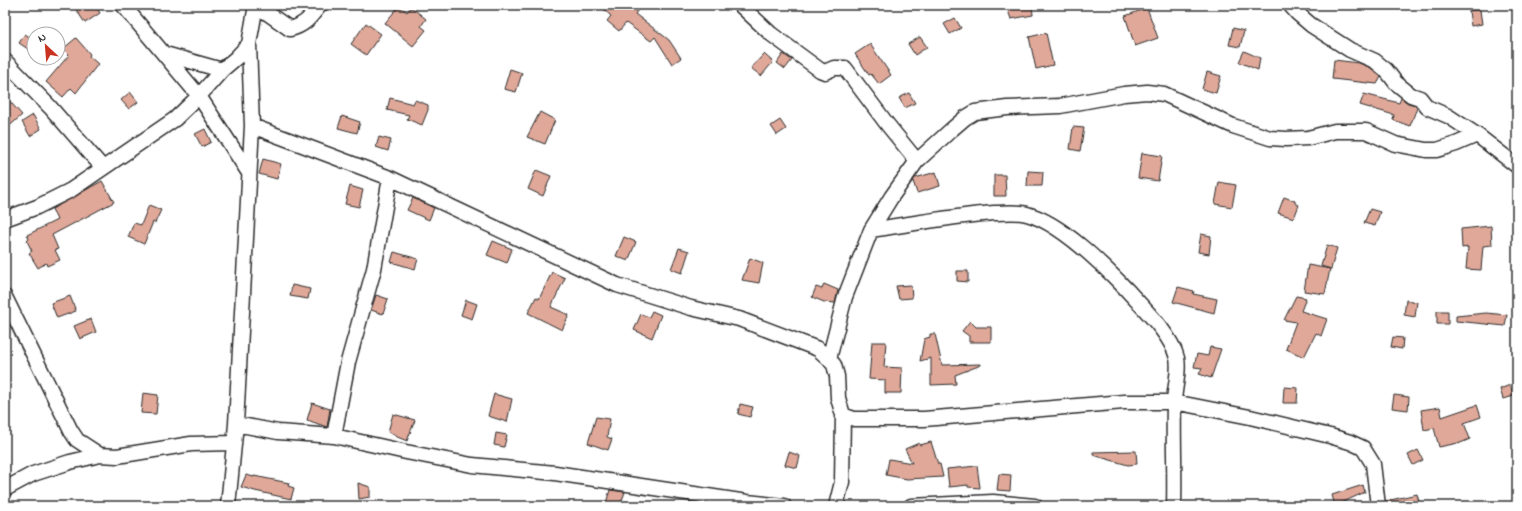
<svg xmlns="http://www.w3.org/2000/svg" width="1522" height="511" viewBox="0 0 1522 511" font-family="'Indie Flower',sans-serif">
<rect width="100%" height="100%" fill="#fff"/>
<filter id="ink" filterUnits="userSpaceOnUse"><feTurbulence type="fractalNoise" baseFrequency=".025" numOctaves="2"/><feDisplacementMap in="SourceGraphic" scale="8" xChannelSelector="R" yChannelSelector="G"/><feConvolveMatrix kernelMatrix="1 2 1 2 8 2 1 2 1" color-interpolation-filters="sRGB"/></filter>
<g filter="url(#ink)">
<path fill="#e0a899" stroke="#2b2b2b" d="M73 5H95L100 13 85 23Z
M599 5H642L635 14 669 40 681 58 672 64 655 37 651 41 626 23 619 31 607 21 611 16Z
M1006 5H1032L1033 15 1011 19Z
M399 6 407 12 411 7 426 19 421 26 426 30 413 46 385 23Z
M1147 8 1158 38 1135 46 1125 16Z
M1480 10 1482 24 1471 26 1469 11Z
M955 18 961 28 950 34 944 24Z
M366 23 381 34 366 55 351 44Z
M1233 28 1244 31 1240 47 1229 45Z
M1046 33 1053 65 1036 69 1029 37Z
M25 34 34 40V53L19 43Z
M920 37 927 47 915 55 908 44Z
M76 38 90 54 89 56 98 64 76 93 71 88 63 97 46 82 69 55 63 49Z
M870 44 891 75 879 84 871 74 869 75 855 54Z
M1244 51 1260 58 1258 70 1239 62Z
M764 54 773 62 761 76 751 68Z
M783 54 792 60 785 69 777 63Z
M1334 60 1359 63 1371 68 1381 77 1377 84 1332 79Z
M510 69 522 73 516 92 504 89Z
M1207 72 1221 76 1216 93 1202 89Z
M130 92 138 102 129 109 121 100Z
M909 93 915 103 905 108 899 98Z
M1364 94 1399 103 1401 98 1408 103 1415 105 1417 108 1410 126 1393 120 1394 115 1360 105Z
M5 96 22 115 5 130Z
M390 98 413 104 415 100 428 105V110L422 125 407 119 409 115 387 110Z
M540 112 555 120 545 144 527 137Z
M33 115 41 129 30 136 22 122Z
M342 116 360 122 357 133 338 128Z
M780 120 786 129 777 135 771 126Z
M1073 127 1084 128 1080 151 1070 149Z
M205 129 211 142 202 147 195 134Z
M379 137 391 140 388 151 376 147Z
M1142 153 1162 156 1158 181 1138 178Z
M263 159 281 164 277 179 259 174Z
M536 170 551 176 543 196 528 189Z
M1028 171 1043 172 1042 186H1027Z
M936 172 940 186 917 193 913 181 915 178Z
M994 175H1005L1006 196H994Z
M102 181 114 202 52 235 58 249 55 250 60 260 47 266 46 263 38 268 29 253 32 251 27 241 29 239 27 235 57 220 52 209Z
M1219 182 1236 185 1232 207 1215 204Z
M350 186 363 190 359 207 345 204Z
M1284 197 1295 201V203L1299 205 1294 218 1278 213Z
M413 198 434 208 429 220 407 210Z
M149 205 161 210 155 223 153 222 144 244 128 237 134 223 141 225Z
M1370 209 1380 212 1375 226 1364 223Z
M1491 226 1492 245 1483 246 1481 270 1466 269 1468 247 1462 248 1461 229Z
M1201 234 1211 236 1209 254 1198 252Z
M624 237 636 242 628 261 616 256Z
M493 241 512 249 507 263 487 255Z
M1327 245 1337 248 1331 269 1321 266Z
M679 248 689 251 682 273 671 269Z
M394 252 418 259 415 269 391 262Z
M750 258 763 263 759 283 742 280Z
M1308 265 1330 269 1325 294 1304 291Z
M957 271H968V282L957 281Z
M552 272 565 278 551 307 569 315 562 330 528 313 536 297 539 299Z
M824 284 838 290 835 303 824 302 812 297 816 287 822 289Z
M292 285 310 289 308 299 290 296Z
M911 285 912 298 899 299 896 286Z
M1178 287 1194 291 1193 294 1217 299 1214 313 1173 302Z
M376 295 388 299 383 314 371 310Z
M70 296 76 311 57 318 51 303Z
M1296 296 1306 298 1301 311 1327 319 1321 336 1316 333 1304 357 1286 349 1296 322 1284 320Z
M466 300 477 304 472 319 461 315Z
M1406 300 1417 302 1415 317 1404 315Z
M652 311 661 315 652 338 634 330 641 314 649 317Z
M1437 311H1448V324H1437Z
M1486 313 1507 315 1505 326 1456 321V316Z
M91 319 96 332 80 339 74 326Z
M970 321 976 327H991V342H969V336L962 331Z
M930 334H935L942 365 981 364V365L955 375 956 384 931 385V358L920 361 924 339 930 337Z
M1393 337 1403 338 1402 349 1391 347Z
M872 342H886L884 367 902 368 901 393H885V380L869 379Z
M1210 347 1221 349 1211 378 1199 374 1202 368 1194 367 1197 354 1208 356Z
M1510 385 1514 396 1503 399 1500 389Z
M1284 387 1298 388 1297 403H1283Z
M143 393 158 395 156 414 141 413Z
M494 394 512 399 507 422 488 416Z
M1394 395 1409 397 1408 410 1392 408Z
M312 403 330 409 327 427 307 420Z
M740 404 753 407 750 417 738 414Z
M1477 405 1481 417 1464 423 1470 439 1458 444V443L1439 447 1434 428 1424 430 1421 410 1440 407 1442 417Z
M393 414 415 420 407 441 395 436 396 435 388 432Z
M596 417 610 419 607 437 612 439 608 450 588 443Z
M496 433 507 435 504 447 494 445Z
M931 442 938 464H940L943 477 907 479 886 475 889 459 912 463 905 449 919 443 920 445Z
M1418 450 1423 460 1413 465 1408 455Z
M1136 451 1137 464 1128 465 1093 455V452Z
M789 452 800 456 797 468 785 465Z
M977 466 980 488 968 487V485L949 487 947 469Z
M999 474 1011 475 1010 491 997 490Z
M246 475 254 477V476L289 483 288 486 294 488 291 499 255 491 241 487Z
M358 483 370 487V497L359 499Z
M1363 485 1365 492 1335 506 1332 495Z
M610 490 625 492 620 506H605Z
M1417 494 1420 506H1386V501Z"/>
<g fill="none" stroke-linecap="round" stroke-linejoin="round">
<g stroke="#2b2b2b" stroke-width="17">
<path id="minor" d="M123 5 199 96 249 173
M256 5 290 29C306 25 310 17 320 5
M740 5 771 34 820 70 825 72 834 68H845L887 124 917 161
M1290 5 1297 13 1311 25 1350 50 1375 61 1386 70 1396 83 1411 95 1420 98 1427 107 1448 116 1477 135 1517 166
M165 54 222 70
M5 61 50 107 103 168
M252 126 390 178 617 285 691 308 739 319 818 349 829 359 834 365 837 376 838 398 843 415 854 419H924L1124 402H1174L1250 417 1330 436 1350 442 1363 448 1373 464 1378 506
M5 219 37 207 71 190 175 119 199 96 222 70 236 58 249 44
M871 230C911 224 952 216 994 213 1004 213 1017 211 1027 214 1061 223 1103 265 1127 290 1143 308 1171 334 1177 358 1180 372 1174 389 1174 403 1173 437 1175 472 1174 506
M5 297 71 431 77 440 100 455
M829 359 845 297 871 230 892 196 917 161 951 130 965 118 975 112 1007 108 1060 106 1124 94 1147 92 1164 94 1233 126 1270 138 1286 139 1308 138 1335 131H1366L1395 144 1426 150H1437L1456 144 1477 135
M236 424 278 432 334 436 406 452 472 465 555 473 747 502 784 506
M334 436 348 362 374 269 390 178
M5 489 33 474 70 462 100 455 117 456 191 444 234 443
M228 506 236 424 252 126 249 44 256 5
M836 506 842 482 843 415
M911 506 993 502 1035 506"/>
</g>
<use href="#minor" stroke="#fff" stroke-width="14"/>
</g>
</g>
<rect width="1522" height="511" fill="none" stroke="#fff" stroke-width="20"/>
<rect x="10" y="10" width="1502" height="491" fill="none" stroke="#2b2b2b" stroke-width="1.5" filter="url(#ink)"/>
<g transform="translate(46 46) rotate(334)"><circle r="19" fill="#ffffff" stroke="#aaaaaa"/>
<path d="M0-3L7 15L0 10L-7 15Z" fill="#c8321e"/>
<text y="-6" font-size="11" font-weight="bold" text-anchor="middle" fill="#2b2b2b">N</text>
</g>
</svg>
